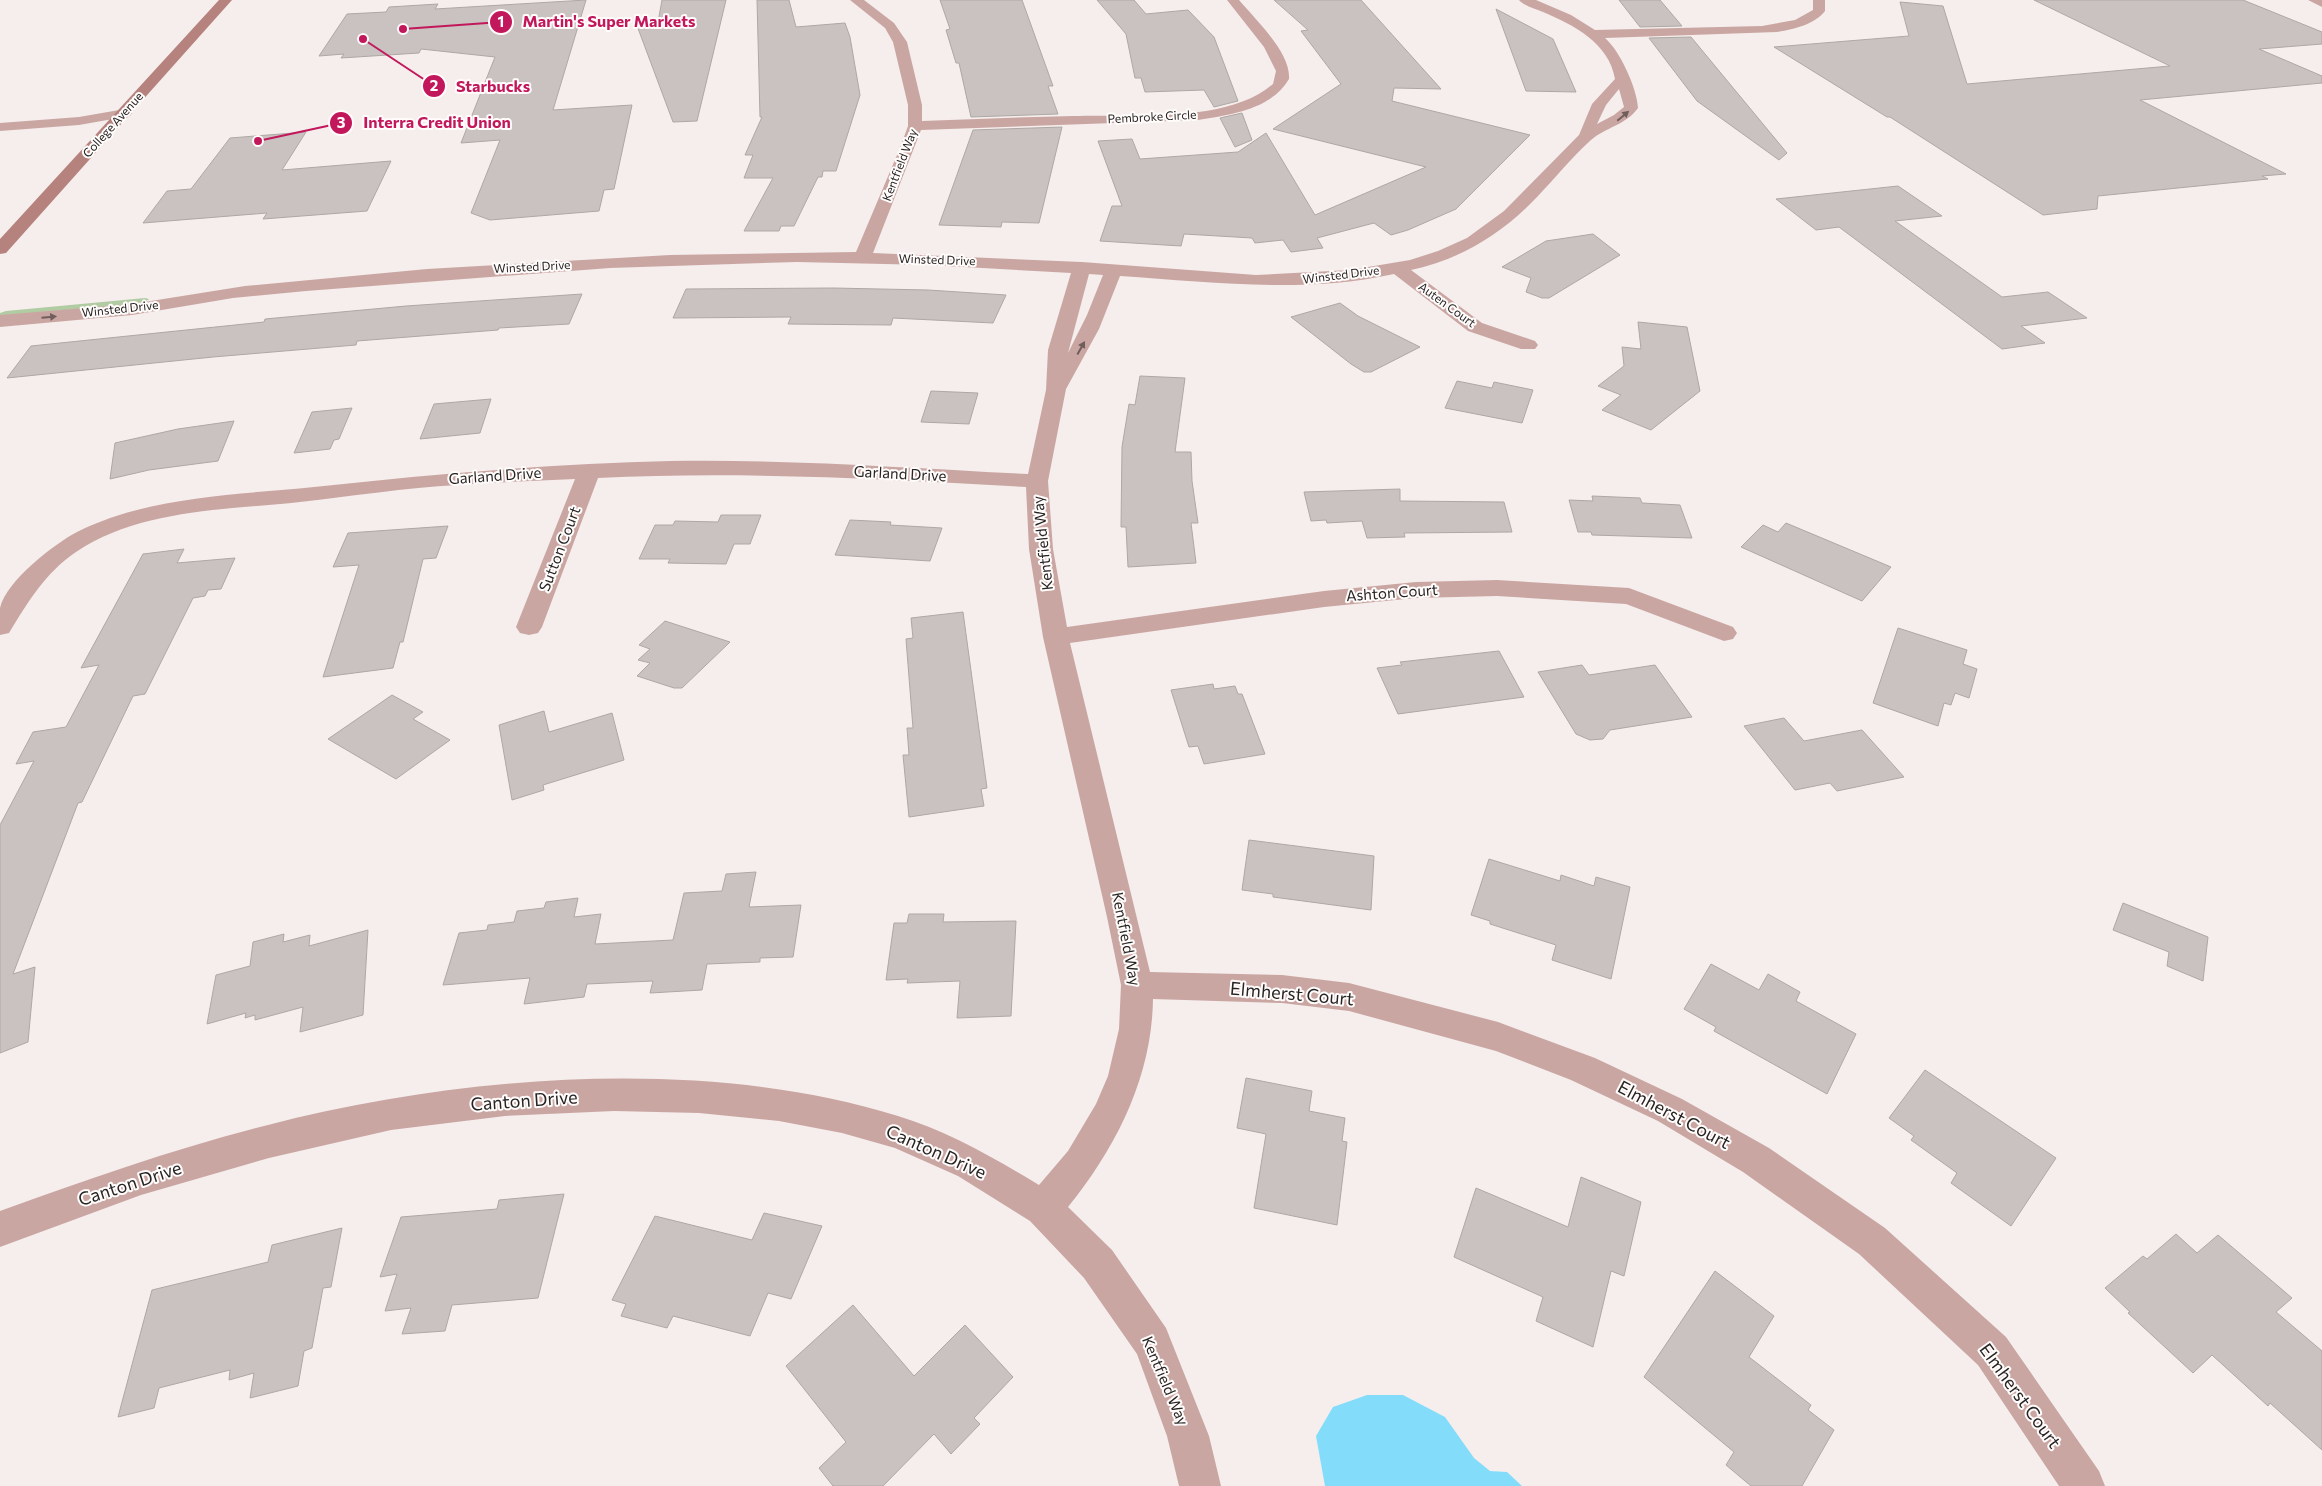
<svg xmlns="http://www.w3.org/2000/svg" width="2322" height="1486" viewBox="0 0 2322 1486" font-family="Commissioner,sans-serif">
<rect width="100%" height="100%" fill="#f5eeec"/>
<path fill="#b1cca3" d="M145 298 149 299 144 303 0 316V313L6 311Z"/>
<path fill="#84dcfb" d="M1367 1395H1403L1445 1417 1474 1458 1490 1471 1507 1472 1522 1486H1325L1316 1436 1333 1407Z"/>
<path fill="#c9c2c0" stroke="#aea8a5" d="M586 0 553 110 632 105 614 189 604 190 599 211 490 220 471 213 500 140 461 143 495 57 421 49 419 53 341 58 344 54 319 56 347 14 386 12 389 7 438 4 435 9Z
M662 0H726L697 121 673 122 636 23 658 22Z
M757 0H789L796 27 845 23 850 37 860 95 836 171H823L822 177H818L794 226H781L779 231H744L773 178H744L753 155H745L762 117H760Z
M940 0H1022L1053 86H1048L1058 114 971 117 959 63H956L946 30 950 29Z
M1097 0H1134L1146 14 1188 10 1214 37 1238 101 1214 107 1204 90 1145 92 1141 78H1135L1126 34Z
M1274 0H1361L1441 89 1394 88 1392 101 1530 135 1456 209 1408 230 1391 235 1374 223 1317 238 1323 248 1291 252 1283 240 1255 243 1252 238 1184 234 1181 246 1100 241 1112 206H1122L1098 141 1132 139 1140 159 1238 152 1266 133 1315 215 1426 167 1273 129 1341 84 1301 31 1308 30Z
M1619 0H1660L1682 26 1640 27Z
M2034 0H2243L2322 32V44L2259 49 2322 76V83L2140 100 2286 174 2262 176 2268 179 2098 196 2097 209 2043 215 1890 117H1887L1774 47 1909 36 1900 2 1943 6 1967 84 2170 66Z
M1496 9 1553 39 1576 92 1526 91Z
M1691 37 1787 153 1779 160 1697 101 1649 38Z
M1242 113 1252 140 1235 147 1220 118Z
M1062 127 1039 223 1002 222 1001 227 939 225 973 130Z
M306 132 282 170 391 161 367 211 263 219 267 213 143 223 167 191 191 189 230 138Z
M1898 186 1942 216 1895 221 2002 297 2048 292 2087 318 2021 326 2045 343 2002 349 1839 227 1816 230 1776 199Z
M1593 234 1620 255 1549 298H1542L1526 292 1531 278 1502 267 1546 241Z
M833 288 928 290 1006 295 993 323 893 318 891 325 788 324 791 317 673 318 686 289Z
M582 294 569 324 499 328 498 330 357 341 356 345 213 357 7 378 31 346 264 322 265 319 406 306Z
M1340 303 1358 316 1420 347 1371 372H1364L1351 364 1291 317Z
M1638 322 1687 327 1700 391 1651 430 1602 410 1621 395 1598 386 1624 366 1622 347 1641 349Z
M1140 376 1185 378 1175 452H1191L1192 481 1198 523H1191L1196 563 1128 567 1126 527H1121L1122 447 1129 404 1135 405Z
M1457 381 1492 388 1494 382 1533 390 1522 423 1445 408Z
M931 391 978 393 969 424 921 422Z
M491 399 480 433 420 439 434 404Z
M352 408 339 439 334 440 330 449 294 453 312 412Z
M234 421 218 461 149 470 110 479 115 443 178 429Z
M1400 489V501L1504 502 1512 532 1404 533 1405 537 1367 538 1362 521 1327 523 1326 520 1311 521 1304 492Z
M1592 496 1640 498 1642 503 1680 505 1692 538 1592 535 1591 532H1578L1569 500 1593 501Z
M721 515H761L750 544H734L726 564 668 563 670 559H639L655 525H673L675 521 718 522Z
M850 520 891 522 890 525 942 528 930 561 835 555Z
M1786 523 1891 567 1862 601 1741 547 1763 525 1778 532Z
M448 526 436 558 423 559 403 642H400L393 668 323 677 359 565 333 567 348 533Z
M184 549 177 563 235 558 221 589 208 590 205 596 193 598 145 694 133 696 82 802 78 803 13 974 35 967 28 1042 0 1053V825L34 761 16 764 33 732 66 727 99 665 81 668 143 554Z
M963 612 987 788 981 789 984 806 909 817 903 755H909L907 728H913L906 639 913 638 911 618Z
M665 621 730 642 682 688H674L637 676 650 663 638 660 650 649 639 645Z
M1898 628 1967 650 1963 664 1977 669 1969 698 1955 693 1951 705 1944 703 1938 726 1873 703Z
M1499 651 1524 697 1398 714 1377 668 1402 665 1400 662Z
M1582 665 1589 675 1655 665 1692 717 1610 730 1603 739 1590 740 1576 734 1538 672Z
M1213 684 1214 689 1235 686 1238 694H1242L1265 754 1204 764 1198 746 1189 747 1171 690Z
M392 695 423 712 413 719 450 740 396 779 328 739Z
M544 711 549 732 612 713 624 760 543 785 544 790 512 800 499 725Z
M1784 718 1804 741 1862 730 1904 777 1837 791 1830 783 1795 790 1744 726Z
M1249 840 1374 856 1371 910 1273 897V894L1242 890Z
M1489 859 1560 881 1561 875 1594 886 1596 877 1630 887 1611 979 1552 960 1556 945 1490 924V921L1471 915Z
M756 872 749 907 801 905 793 957 760 958V962L707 964 702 990 650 993 653 981 587 984 584 997 524 1004 530 978 443 985 459 933 487 930 488 925 514 922 517 911 544 908 546 902 578 898 574 917 601 914 595 944 673 940 684 893 722 891 726 874Z
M2123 903 2208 937 2203 981 2167 966 2169 952 2113 930Z
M909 914H944L943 922 1016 921 1011 1016 957 1018 960 981 907 983 908 979 886 980 894 923H907Z
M368 930 363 1015 300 1032 303 1007 255 1020V1015L245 1018 246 1013 207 1024 216 975 250 966 253 942 284 934 283 942 310 935 309 946Z
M1711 964 1759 990 1768 974 1800 992 1796 1001 1856 1034 1827 1094 1714 1031 1716 1027 1684 1009Z
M1925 1070 2056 1158 2011 1226 1951 1183 1957 1173 1911 1140 1914 1136 1889 1118Z
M1246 1078 1312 1091 1309 1111 1345 1118 1342 1141 1347 1142 1337 1225 1254 1208 1266 1134 1237 1128Z
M1581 1177 1641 1202 1624 1276 1611 1271 1593 1347 1536 1321 1543 1297 1454 1257 1476 1188 1568 1227Z
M564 1194 538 1298 452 1305 445 1331 402 1334 411 1308 385 1311 397 1274 380 1277 401 1217 497 1209 499 1200Z
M764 1213 822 1226 791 1299 768 1293 750 1336 673 1316 667 1328 621 1316 626 1304 612 1300 655 1216 752 1240Z
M342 1228 331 1287 323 1288 312 1348 304 1351 298 1386 250 1398 254 1373 229 1380 230 1370 159 1388 154 1408 118 1417 152 1290 268 1262 272 1245Z
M2176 1234 2197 1253 2218 1235 2292 1298 2276 1312 2322 1351V1450L2270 1403 2268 1406 2212 1355 2193 1373 2128 1313 2130 1312 2105 1288 2143 1256 2147 1259Z
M1715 1271 1774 1316 1749 1357 1811 1405 1808 1410 1834 1430 1802 1486H1751L1726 1465 1734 1452 1644 1377Z
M853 1305 914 1376 965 1325 1013 1377 974 1418 980 1424 951 1454 934 1434 883 1486H833L819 1468 846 1442 786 1366Z"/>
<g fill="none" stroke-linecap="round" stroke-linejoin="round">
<path fill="#caa6a3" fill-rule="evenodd" d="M850 0H864L894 23 907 42 922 105V121C973 119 1023 117 1074 116 1131 114 1228 124 1273 84L1276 71 1264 47 1227 0H1239C1256 20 1291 53 1289 79 1272 109 1230 115 1198 120L921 130 873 253 1082 262 1256 275 1350 270 1410 260 1438 251 1467 238 1504 211 1579 135 1592 104 1615 79C1609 43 1574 25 1543 12 1536 9 1524 6 1519 0H1536L1571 15 1595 30 1762 26 1795 20 1813 10V0H1825V11C1814 25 1794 29 1777 32L1605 38C1620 51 1637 88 1638 108 1626 125 1606 127 1591 140 1572 157 1556 177 1538 196 1503 233 1462 259 1411 270L1482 323 1535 341 1538 345 1535 349H1521L1468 331 1394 274C1304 294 1211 282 1120 276L1099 329 1066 389 1048 481 1053 549 1067 627 1324 591 1416 582 1497 580 1629 588 1733 627 1737 633 1733 639 1724 641 1626 604 1497 596 1416 598 1324 607 1070 643 1150 972 1282 975 1349 983 1498 1022 1595 1058 1682 1099 1769 1148 1885 1228 2006 1337 2099 1471 2105 1486H2059L1978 1365 1859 1254 1743 1172 1658 1121 1571 1080 1496 1051 1349 1011 1282 1003 1153 999C1152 1077 1116 1148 1068 1207L1112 1250 1166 1328 1209 1436 1221 1486H1179L1167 1436 1137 1354 1084 1278 1030 1221 958 1176 895 1148 842 1133 779 1121 699 1113 614 1111 505 1116 391 1130 269 1158 141 1195 0 1247V1211C89 1179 177 1148 268 1125 461 1075 706 1056 898 1116 948 1131 994 1158 1039 1185L1068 1151 1096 1104 1108 1076 1119 1029 1121 985 1107 917 1043 637 1029 549 1026 487C883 479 741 471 598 478L542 627 538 633 529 635 520 633 516 627 575 479C536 481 497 482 458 485 405 488 352 496 300 502 226 510 140 509 76 552 45 573 28 602 9 633L0 635C0 627 0 616 0 608 6 581 54 544 77 532 149 496 236 495 314 487 433 474 551 464 670 461 789 459 909 468 1028 474L1046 390 1048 350 1071 273 928 265 797 262 610 268 306 291 233 298 132 315 0 327V315L132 304 245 286 427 269 670 255 856 252 900 148 908 126V105L893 42 885 28ZM1619 89 1624 107 1614 115 1597 124 1606 105ZM1089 274 1103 275 1087 315 1068 353Z
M2308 0H2322V7Z
M125 109 130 110 132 113 130 116 79 125 0 131V123L79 117Z"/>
<path fill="#b6827d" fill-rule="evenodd" d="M219 0H232L6 253 0 254V239Z"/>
</g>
<defs><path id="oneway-solid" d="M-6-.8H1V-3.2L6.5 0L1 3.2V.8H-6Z" transform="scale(1.25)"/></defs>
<g fill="#705e5d">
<use href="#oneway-solid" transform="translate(1623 116) rotate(-40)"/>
<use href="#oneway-solid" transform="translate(49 317) rotate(-5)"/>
<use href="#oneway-solid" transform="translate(1081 348) rotate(-61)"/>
</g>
<g text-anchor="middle" stroke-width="4" stroke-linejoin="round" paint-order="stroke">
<g font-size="12" fill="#262423" stroke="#fffcfb">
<text transform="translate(1152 117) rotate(-3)" y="4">Pembroke Circle</text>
<text transform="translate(113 125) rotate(-48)" y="4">College Avenue</text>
<text transform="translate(900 165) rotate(-69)" y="4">Kentfield Way</text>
<text transform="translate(937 260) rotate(2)" y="4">Winsted Drive</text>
<text transform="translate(532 267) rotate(-3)" y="4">Winsted Drive</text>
<text transform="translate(1341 275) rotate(-7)" y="4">Winsted Drive</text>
<text transform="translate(1447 305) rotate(36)" y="4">Auten Court</text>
<text transform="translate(120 309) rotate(-6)" y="4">Winsted Drive</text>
</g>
<g font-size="15" fill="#262423" stroke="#fffcfb">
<text transform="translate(900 474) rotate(3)" y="5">Garland Drive</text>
<text transform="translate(495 476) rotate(-4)" y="5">Garland Drive</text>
<text transform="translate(1043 543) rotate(-96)" y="5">Kentfield Way</text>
<text transform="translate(560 549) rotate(-69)" y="5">Sutton Court</text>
<text transform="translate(1392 593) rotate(-4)" y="5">Ashton Court</text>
<text transform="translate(1126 939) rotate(79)" y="5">Kentfield Way</text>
<text transform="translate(1165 1381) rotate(67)" y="5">Kentfield Way</text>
</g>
<g font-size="18" fill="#262423" stroke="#fffcfb">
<text transform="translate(1292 994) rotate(5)" y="6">Elmherst Court</text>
<text transform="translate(524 1101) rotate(-4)" y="6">Canton Drive</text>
<text transform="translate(1674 1115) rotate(28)" y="6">Elmherst Court</text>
<text transform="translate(936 1152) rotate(24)" y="6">Canton Drive</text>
<text transform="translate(130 1184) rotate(-18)" y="6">Canton Drive</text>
<text transform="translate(2020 1396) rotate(54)" y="6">Elmherst Court</text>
</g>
</g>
<path fill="none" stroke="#c2185b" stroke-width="2" d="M403 29L501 22M363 39L434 86M258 141L341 123"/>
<g fill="#c2185b" stroke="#fffcfb" stroke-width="2">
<circle cx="403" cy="29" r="5"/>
<circle cx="363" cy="39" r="5"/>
<circle cx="258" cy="141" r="5"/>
<circle cx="501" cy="22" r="12"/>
<circle cx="434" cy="86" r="12"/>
<circle cx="341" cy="123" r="12"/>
</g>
<g font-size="15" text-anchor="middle" font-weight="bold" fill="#fff">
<text x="501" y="27">1</text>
<text x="434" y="91">2</text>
<text x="341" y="128">3</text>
</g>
<g font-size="16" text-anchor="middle" font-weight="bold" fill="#c2185b" stroke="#fffcfb" stroke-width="4" stroke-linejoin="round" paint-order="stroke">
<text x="609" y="27">Martin's Super Markets</text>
<text x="493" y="92">Starbucks</text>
<text x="437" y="128">Interra Credit Union</text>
</g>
</svg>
